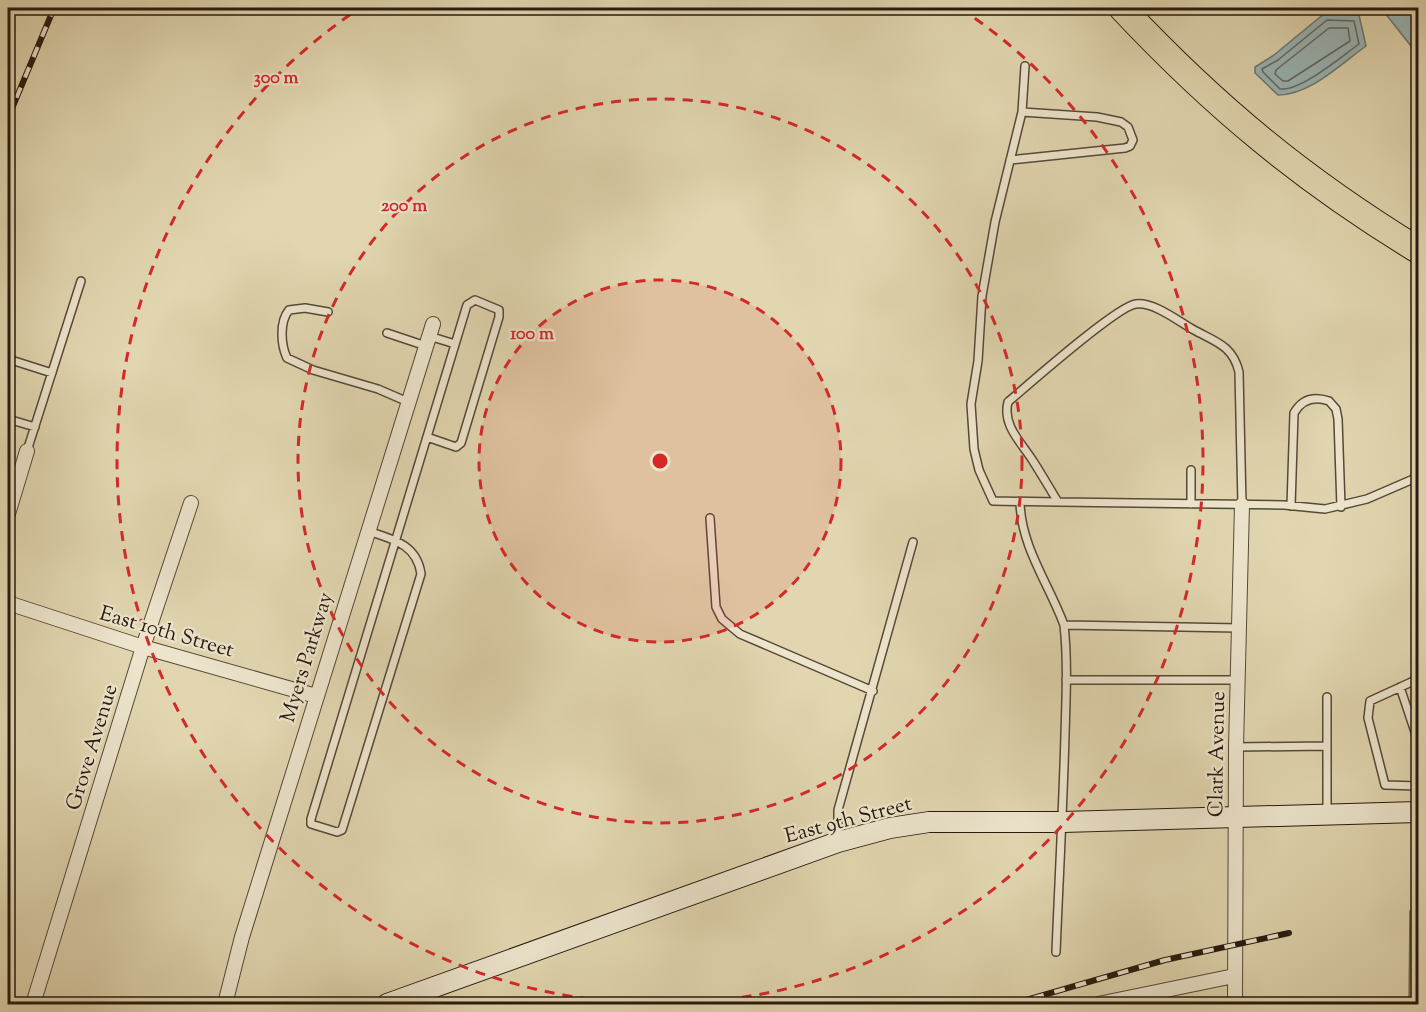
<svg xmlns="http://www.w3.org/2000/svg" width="1426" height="1012" viewBox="0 0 1426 1012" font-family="'Sorts Mill Goudy',serif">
<rect width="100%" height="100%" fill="#e1d6b0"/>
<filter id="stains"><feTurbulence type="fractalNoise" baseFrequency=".00333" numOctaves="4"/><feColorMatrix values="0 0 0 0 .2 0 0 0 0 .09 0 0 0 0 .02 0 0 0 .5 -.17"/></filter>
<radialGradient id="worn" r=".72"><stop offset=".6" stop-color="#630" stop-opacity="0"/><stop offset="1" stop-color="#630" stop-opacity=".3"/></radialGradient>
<path fill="#acbf90" stroke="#6a6c50" stroke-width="1.5" d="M1418 910V1004H1409L1410 911Z"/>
<path fill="#9ab6b7" stroke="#6c7874" stroke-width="1.5" d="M1381 8H1418V52L1415 51Z
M1325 13 1359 15 1366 46C1341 64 1310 95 1278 95L1255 73V67L1274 55Z"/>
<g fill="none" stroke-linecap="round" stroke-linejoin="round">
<path stroke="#606863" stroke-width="1.5" d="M1327 20 1354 21 1359 44C1341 57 1301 91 1280 89L1263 72 1262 69 1278 60Z
M1329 28H1348L1350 41 1288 81H1283L1275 74 1276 70Z"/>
<g stroke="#564937" stroke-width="10">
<path id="lane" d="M1025 66 1022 112 995 222 982 296 978 361 971 404 974 449 979 470 993 501 1058 502
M1010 160 1125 148 1130 146 1133 140 1128 127 1121 122 1097 117 1022 112
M328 312 305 308 289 310C279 322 281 345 287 358L313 370 378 389 408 402
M387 333 426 346
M429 336 455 344
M8 359 52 373
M8 419 35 427
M27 451 81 281
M1191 470V504
M1020 502C1021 547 1049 584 1064 625L1239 628
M1242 505 1239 372C1233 346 1216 342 1194 330 1179 322 1155 302 1136 304 1117 306 1028 385 1008 402 1002 426 1022 443 1033 461 1042 475 1050 489 1058 502L1284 505 1325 509 1367 499 1418 477
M1291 506 1294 413C1302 399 1314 396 1329 401L1336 409 1338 419 1341 507
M710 518 716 607 722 619 740 634 873 691
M368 531C392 539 417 544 421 574L342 830 337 832 311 824V819C363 647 415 476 467 305L475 300 499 310V317L461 443 456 447 427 437
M1418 679 1370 701 1368 718 1385 785 1418 786
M1066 680H1238
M1400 687 1416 735 1418 753
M1327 697V813
M1236 747 1327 746
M838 841V810L913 542
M1056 952C1059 879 1063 807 1065 735 1066 698 1068 661 1064 625"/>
</g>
<g stroke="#564937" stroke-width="16">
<path id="street" d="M8 514 27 451
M8 603 143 647 316 696
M33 1004 143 647 191 503
M225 1004 242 937 433 324
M1098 1004 1234 976
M1235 1004 1236 747 1242 505"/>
</g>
<g stroke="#271a0f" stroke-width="22">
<path id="secondary" d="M387 1004 838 842 890 828 929 822H1063L1418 812"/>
</g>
<g stroke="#271a0f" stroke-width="28">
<path id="highway" d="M1122 8C1215 107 1302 179 1418 250"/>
</g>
<use href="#lane" stroke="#ece4cc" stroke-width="7"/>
<use href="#street" stroke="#ece4cc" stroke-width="14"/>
<use href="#secondary" stroke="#ece4cc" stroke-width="20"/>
<use href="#highway" stroke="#e1d6b0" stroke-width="26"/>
<g stroke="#271a0f" stroke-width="6">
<path id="rail" d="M8 118 54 8
M1012 1004 1165 960 1289 933"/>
</g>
<use href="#rail" stroke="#ece4cc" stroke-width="4" stroke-dasharray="11" stroke-linecap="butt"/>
</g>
<circle cx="660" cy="461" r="181" fill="#d62828" fill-opacity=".12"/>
<g fill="none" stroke="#d62828" stroke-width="3" stroke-dasharray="10 8">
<circle cx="660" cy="461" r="181"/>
<circle cx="660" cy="461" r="362"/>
<path d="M960 8A543 543 0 1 1 360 8"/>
</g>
<g text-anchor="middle" stroke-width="4.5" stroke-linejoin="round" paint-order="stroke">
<g font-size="21" fill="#271a0f" stroke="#ece4cc">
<text transform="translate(167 631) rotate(16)" y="7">East 10th Street</text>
<text transform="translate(306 657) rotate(-73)" y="7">Myers Parkway</text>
<text transform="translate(91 747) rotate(-73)" y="7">Grove Avenue</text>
<text transform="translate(1216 754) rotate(-89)" y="7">Clark Avenue</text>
<text transform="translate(848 819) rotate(-15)" y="7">East 9th Street</text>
</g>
</g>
<circle cx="660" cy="461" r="9" fill="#d62828" stroke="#ece4cc" stroke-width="3"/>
<g font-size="18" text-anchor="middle" font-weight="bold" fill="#d62828" stroke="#ece4cc" stroke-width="4.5" stroke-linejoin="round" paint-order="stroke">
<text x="276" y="83">300 m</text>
<text x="404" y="211">200 m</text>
<text x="532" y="339">100 m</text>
</g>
<rect width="1426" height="1012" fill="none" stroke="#e1d6b0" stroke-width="30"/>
<rect x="9" y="9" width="1408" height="994" fill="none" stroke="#271a0f" stroke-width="3"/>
<rect x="15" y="15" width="1396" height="982" fill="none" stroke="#271a0f" stroke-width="1.5"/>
<rect width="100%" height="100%" filter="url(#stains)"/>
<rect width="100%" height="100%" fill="url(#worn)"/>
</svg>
